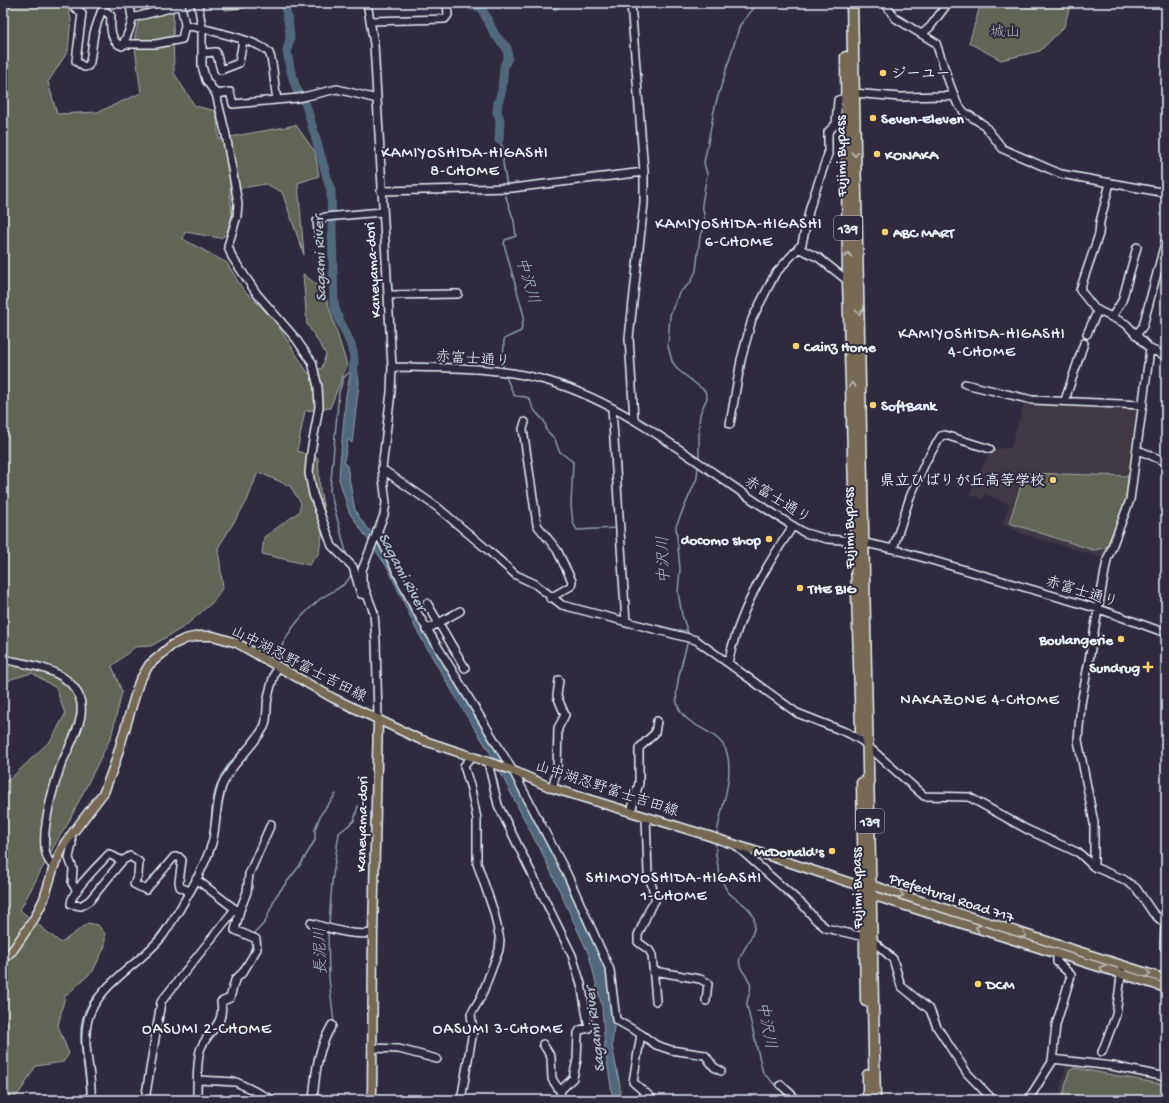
<svg xmlns="http://www.w3.org/2000/svg" width="1169" height="1103" viewBox="0 0 1169 1103" font-family="'Gochi Hand','Klee One',sans-serif">
<rect width="100%" height="100%" fill="#2f2a3d"/>
<filter id="ink" filterUnits="userSpaceOnUse"><feTurbulence type="fractalNoise" baseFrequency=".025" numOctaves="2"/><feDisplacementMap in="SourceGraphic" scale="8" xChannelSelector="R" yChannelSelector="G"/><feConvolveMatrix kernelMatrix="1 2 1 2 8 2 1 2 1" color-interpolation-filters="sRGB"/></filter>
<g filter="url(#ink)">
<path fill="#413845" d="M1025 401 1139 409 1127 502 1106 559 1026 535 1002 524 1009 505 985 494 982 499 970 495 978 473 993 449 1010 448Z
M1072 1063 1107 1067 1166 1079V1100H1058L1066 1066Z"/>
<path fill="#616557" stroke="#a4aba8" d="M3 3H67L71 19 68 51 48 82 57 114 98 112 141 93 134 40 143 3H175L173 17 174 73 195 106 216 111 219 139 296 125 315 152 319 176 298 183 304 255 282 192 266 184 230 190 232 215 226 235 220 238 185 232 183 239 227 263 242 288 275 321 308 373 322 368 326 354 307 324 303 274 315 283 325 294 347 365 330 408 305 411 297 451 318 458 320 489 325 516 319 553 309 565 262 554 264 537 299 512 301 503 290 486 258 472 247 501 218 548 223 587 212 603 184 627 151 646 135 647 112 666 122 692 111 737 66 827 59 837 20 910 61 943 88 923 98 925 105 934V946L93 971 65 996 58 1026 69 1054 63 1062 36 1066C27 1078 24 1090 12 1100H3V782L9 780 52 739 65 714 56 688 32 673 11 679 3 686Z
M222 3H252L244 8 225 10Z
M981 3H1071L1064 27 1040 51 1001 60 969 43Z
M1025 473 1128 476 1126 501 1106 548 1093 550 1009 523Z
M1075 1068 1166 1085V1100H1062L1069 1071Z"/>
<path fill="#51687b" stroke="#8d9fad" d="M355 352 359 383 352 443 348 439 344 461 347 466 355 510 361 520 378 540 467 702 466 706 468 711 474 713 499 752 563 872 606 967 611 989 614 1027 612 1045 620 1086V1100H613L605 1048 602 1007 589 955 539 846 537 844 491 754 466 715 416 629 389 570 349 512 339 479 340 463 346 395Z"/>
<g fill="none" stroke-linecap="round" stroke-linejoin="round">
<path stroke="#8d9fad" stroke-width="1.5" d="M499 140 504 150 503 163 507 186
M503 369 504 339 521 331 524 316 504 244 505 240 516 236 514 221 504 191
M505 375 514 395C518 398 526 395 529 399 532 402 531 406 533 408 538 417 547 419 546 430L555 439 559 451 573 462 571 506 573 523 577 530 616 528
M699 459V426L700 414 707 398 705 391 677 369 672 361 668 346 670 315 679 293 690 283 696 271 700 236 706 226 702 204 707 174 704 163 715 106 740 25 758 3
M347 556 330 491 339 392 344 377 351 371
M642 622 677 630 687 631
M689 636 682 615 678 592 680 569 676 526 697 478 698 465
M688 640C684 657 674 687 677 703 683 729 720 728 727 753 734 779 720 809 717 835
M275 661C286 634 297 619 319 600 330 591 346 588 352 573
M268 684 273 667
M211 833C211 786 218 772 251 740
M716 840C714 853 720 883 729 893 737 901 752 907 754 919 757 934 745 945 740 958 737 969 747 974 750 983 753 991 746 997 747 1006L763 1073 779 1088
M188 887 193 879
M329 925 332 882 339 833 354 821 358 806
M328 931 329 978 334 1023
M254 934 265 922 276 896 301 864 315 840V829L321 814 336 794
M149 946 167 922 185 893
M248 958 253 942
M222 999 228 993
M211 1027 216 1020
M87 1100C88 1061 65 1020 101 990"/>
<path stroke="#51687b" stroke-width="9" d="M284 3 289 25 290 38 287 51 290 68 296 88 306 105 331 191 334 303C337 325 359 346 353 369
M469 3 471 6H479L482 9 495 35 507 48 508 58 504 66 502 90 498 103 497 112 500 119 499 140
M554 3 555 6
M459 695 476 722"/>
<g stroke="#e8f1f8" stroke-width="10">
<path id="minor" d="M69 3 82 13 76 61 84 67 88 66 90 62 94 33 101 12 103 9 111 16C110 27 110 42 122 46 126 38 131 29 132 19 132 13 129 9 131 3
M198 3 202 28V66L206 80 216 94 226 135 238 203 237 216 228 246 232 257 257 294 296 339 312 362 318 387 319 407 311 452 309 473 313 494 332 546 353 567 361 594 367 595
M367 3 374 44 392 367 391 392 382 469 386 503 384 515 362 570V581L374 613 376 641 378 719
M631 3 644 172V203L629 338 634 420
M885 3 895 18 936 43 949 82 957 103 964 112 984 125 1003 149 1061 174 1166 193
M370 21 445 19 448 15 447 3
M185 25C201 28 262 41 269 53 274 62 274 87 277 99
M922 34 930 27 948 3
M123 44H156L182 39 185 25 181 5 132 18
M203 53 216 52 221 70 239 63 243 40
M853 93 900 97 946 96 955 97
M216 94 230 92 233 104 298 98 337 89 377 99
M1110 183 1100 222 1099 234 1080 290 1095 309 1126 324 1150 349 1166 356
M381 191 512 188 644 172
M318 231 317 221 325 217 382 212
M798 248 819 258 848 281
M388 295 458 294
M1112 317 1122 301 1137 247
M1087 334 1098 310
M1136 335 1143 326 1166 239
M392 367C444 368 498 366 548 381 640 408 721 485 805 533L827 539 856 541 893 549 1099 609 1166 633
M965 384 1032 400 1143 405
M1065 400 1084 343
M612 408 626 623
M525 422 523 429 537 525 557 550 572 581 571 586 550 598
M730 424 741 360 752 319 775 274 802 244 810 207 828 154V132L836 124 838 100 846 98
M1138 450 1166 462
M382 469 437 507 489 551 516 575 535 584 562 605 696 640 797 713 848 733 862 741 924 796 969 797 1028 830 1079 853 1094 867 1123 879 1136 888 1153 913 1165 924 1164 947 1166 950
M377 531 415 609 513 771 567 874 610 970 616 1020 641 1034 633 1082 654 1100
M893 549 910 497 926 461 941 436 945 435 990 449
M427 603 465 668
M426 630 460 611
M3 659C24 664 55 667 71 684 96 709 69 743 60 768 53 788 33 854 54 866
M728 663C739 612 764 569 793 526
M488 762 498 805 572 955 581 984 589 1028 580 1030 578 1033 577 1060 573 1078 560 1091
M552 788 557 770 558 728 565 715 557 696 559 680
M631 812 639 783V748L655 733 657 721
M646 817 648 873 655 896V901L651 906 638 935V942L649 950 652 955 656 1001
M71 835 72 844 69 858 73 869 72 883 77 891
M735 845 803 905 816 920 826 928 864 937
M122 861 90 900 81 906 71 904C70 892 101 863 109 854L122 861 130 856 139 862 138 875 134 884 146 890 174 857H179L182 860 179 882 180 887 189 891
M1094 867V823L1078 740 1081 704 1107 560 1130 500 1150 349
M196 879 235 909 240 910
M311 923C331 929 352 936 373 933
M872 940 893 959 901 986 930 1010 937 1027 967 1073 993 1100
M654 971 700 979 708 983 706 1001
M641 1034 656 1045 671 1050 705 1055 714 1067 721 1071
M543 1044 551 1057 552 1079 560 1091 562 1100
M372 1048 399 1049 437 1059
M1102 1052 1116 1015 1122 968
M1052 1059 1112 1066 1166 1077
M198 1080 236 1082 273 1100
M781 1085 793 1096 794 1100
M91 1100C93 1073 81 1046 88 1019 97 984 144 962 164 934 180 910 204 870 212 843 217 825 215 805 222 786 231 763 252 749 264 727 268 720 266 706 268 698 270 687 274 676 277 666
M145 1100 161 1002 235 909
M197 1100C197 1090 197 1055 201 1048 209 1029 225 1026 221 1002L230 998 235 980 243 972 257 949 256 939 235 930 240 910 247 892 249 874 271 824
M313 1100C316 1070 317 1051 332 1025
M461 1100 473 1031 471 1014 481 997 499 950 500 940 494 912 477 863V819L471 789 464 766 471 758
M1028 1100 1052 1062 1056 1025 1071 975 1057 962V953"/>
</g>
<g stroke="#e8f1f8" stroke-width="11">
<path id="major" d="M866 887 871 885 1166 979
M3 959 13 950 34 919 44 899 54 866 65 843 104 792 115 763 139 682 149 665 172 645 185 639 198 636H213L237 643 333 698 419 739 509 769 552 788 709 836 863 887 871 895 1166 988
M372 1100 373 933 378 719"/>
</g>
<g stroke="#e8f1f8" stroke-width="13">
<path id="highway" d="M852 3 875 1100
M846 57 848 281 861 731
M862 783 866 1001
M868 1075V1100"/>
</g>
<use href="#minor" stroke="#2f2a3d" stroke-width="7"/>
<use href="#major" stroke="#766a54" stroke-width="8"/>
<use href="#highway" stroke="#766a54" stroke-width="10"/>
</g>
<defs><path id="oneway-chevron" d="M-2-3.5L2.5 0L-2 3.5" fill="none" stroke-width="1.6" stroke-linecap="round" stroke-linejoin="round"/></defs>
<g stroke="#babbb6">
<use href="#oneway-chevron" transform="translate(855 154) rotate(89)"/>
<use href="#oneway-chevron" transform="translate(848 255) rotate(-91)"/>
<use href="#oneway-chevron" transform="translate(859 312) rotate(89)"/>
<use href="#oneway-chevron" transform="translate(852 385) rotate(-92)"/>
<use href="#oneway-chevron" transform="translate(901 895) rotate(18)"/>
<use href="#oneway-chevron" transform="translate(978 928) rotate(-162)"/>
<use href="#oneway-chevron" transform="translate(1024 935) rotate(18)"/>
<use href="#oneway-chevron" transform="translate(1102 968) rotate(-162)"/>
<use href="#oneway-chevron" transform="translate(1148 974) rotate(16)"/>
</g>
</g>
<g fill="#ffd166" stroke="#2f2a3d" stroke-width="1.5">
<circle cx="883" cy="73" r="4"/>
<circle cx="873" cy="118" r="4"/>
<circle cx="877" cy="154" r="4"/>
<circle cx="885" cy="232" r="4"/>
<circle cx="796" cy="346" r="4"/>
<circle cx="873" cy="405" r="4"/>
<circle cx="1053" cy="480" r="4"/>
<circle cx="769" cy="539" r="4"/>
<circle cx="800" cy="588" r="4"/>
<circle cx="1121" cy="639" r="4"/>
<path d="M1146 661h4v4h4v4h-4v4h-4v-4h-4v-4h4z"/>
<circle cx="832" cy="851" r="4"/>
<circle cx="978" cy="984" r="4"/>
</g>
<g text-anchor="middle" stroke-width="4" stroke-linejoin="round" paint-order="stroke">
<g fill="#2f2a3d" stroke="#b0b5c0" stroke-width="1">
<rect x="834" y="216" width="28" height="24" rx="3"/>
<rect x="856" y="809" width="28" height="24" rx="3"/>
</g>
<g font-size="14" font-weight="bold" fill="#e8f1f8">
<text x="848" y="233">139</text>
<text x="870" y="826">139</text>
</g>
<g font-size="15" fill="#b2b9b8" stroke="#2f2a3d">
<text x="1005" y="36">城山</text>
</g>
<g font-size="15" font-weight="bold" fill="#e8f1f8" stroke="#2f2a3d" text-anchor="start">
<text x="891" y="78">ジーユー</text>
<text x="881" y="123">Seven-Eleven</text>
<text x="885" y="159">KONAKA</text>
<text x="893" y="237">ABC MART</text>
<text x="804" y="351">Cainz Home</text>
<text x="881" y="410">SoftBank</text>
<text x="1045" y="485" text-anchor="end">県立ひばりが丘高等学校</text>
<text x="761" y="544" text-anchor="end">docomo shop</text>
<text x="808" y="593">THE BIG</text>
<text x="1113" y="644" text-anchor="end">Boulangerie</text>
<text x="1140" y="672" text-anchor="end">Sundrug</text>
<text x="824" y="856" text-anchor="end">McDonald's</text>
<text x="986" y="989">DCM</text>
</g>
<g font-size="15" fill="#e8f1f8" stroke="#2f2a3d">
<text transform="translate(840 156) rotate(-91)" y="5">Fujimi Bypass</text>
<text transform="translate(372 270) rotate(-94)" y="5">Kaneyama-dori</text>
<text transform="translate(473 358) rotate(4)" y="5">赤富士通り</text>
<text transform="translate(778 499) rotate(32)" y="5">赤富士通り</text>
<text transform="translate(848 528) rotate(-91)" y="5">Fujimi Bypass</text>
<text transform="translate(1082 591) rotate(17)" y="5">赤富士通り</text>
<text transform="translate(299 663) rotate(27)" y="5">山中湖忍野富士吉田線</text>
<text transform="translate(607 788) rotate(18)" y="5">山中湖忍野富士吉田線</text>
<text transform="translate(361 824) rotate(-89)" y="5">Kaneyama-dori</text>
<text transform="translate(856 888) rotate(-91)" y="5">Fujimi Bypass</text>
<text transform="translate(952 897) rotate(18)" y="5">Prefectural Road 717</text>
</g>
<g font-size="16" letter-spacing="1" fill="#e8f1f8" stroke="#2f2a3d">
<text x="465" y="157">KAMIYOSHIDA-HIGASHI<tspan x="465" dy="18">8-CHOME</tspan></text>
<text x="739" y="228">KAMIYOSHIDA-HIGASHI<tspan x="739" dy="18">6-CHOME</tspan></text>
<text x="982" y="338">KAMIYOSHIDA-HIGASHI<tspan x="982" dy="18">4-CHOME</tspan></text>
<text x="980" y="704">NAKAZONE 4-CHOME</text>
<text x="674" y="882">SHIMOYOSHIDA-HIGASHI<tspan x="674" dy="18">1-CHOME</tspan></text>
<text x="207" y="1033">OASUMI 2-CHOME</text>
<text x="498" y="1033">OASUMI 3-CHOME</text>
</g>
<g font-size="16" font-style="italic" fill="#acbac6" stroke="#2f2a3d">
<text transform="translate(318 259) rotate(-92)" y="6">Sagami River</text>
<text transform="translate(529 280) rotate(74)" y="6">中沢川</text>
<text transform="translate(662 560) rotate(-92)" y="6">中沢川</text>
<text transform="translate(404 571) rotate(62)" y="6">Sagami River</text>
<text transform="translate(319 951) rotate(-92)" y="6">長泥川</text>
<text transform="translate(768 1025) rotate(79)" y="6">中沢川</text>
<text transform="translate(593 1030) rotate(-97)" y="6">Sagami River</text>
</g>
</g>
<rect width="1169" height="1103" fill="none" stroke="#2f2a3d" stroke-width="16"/>
<rect x="8" y="8" width="1153" height="1087" fill="none" stroke="#e8f1f8" stroke-width="1.5" filter="url(#ink)"/>
</svg>
